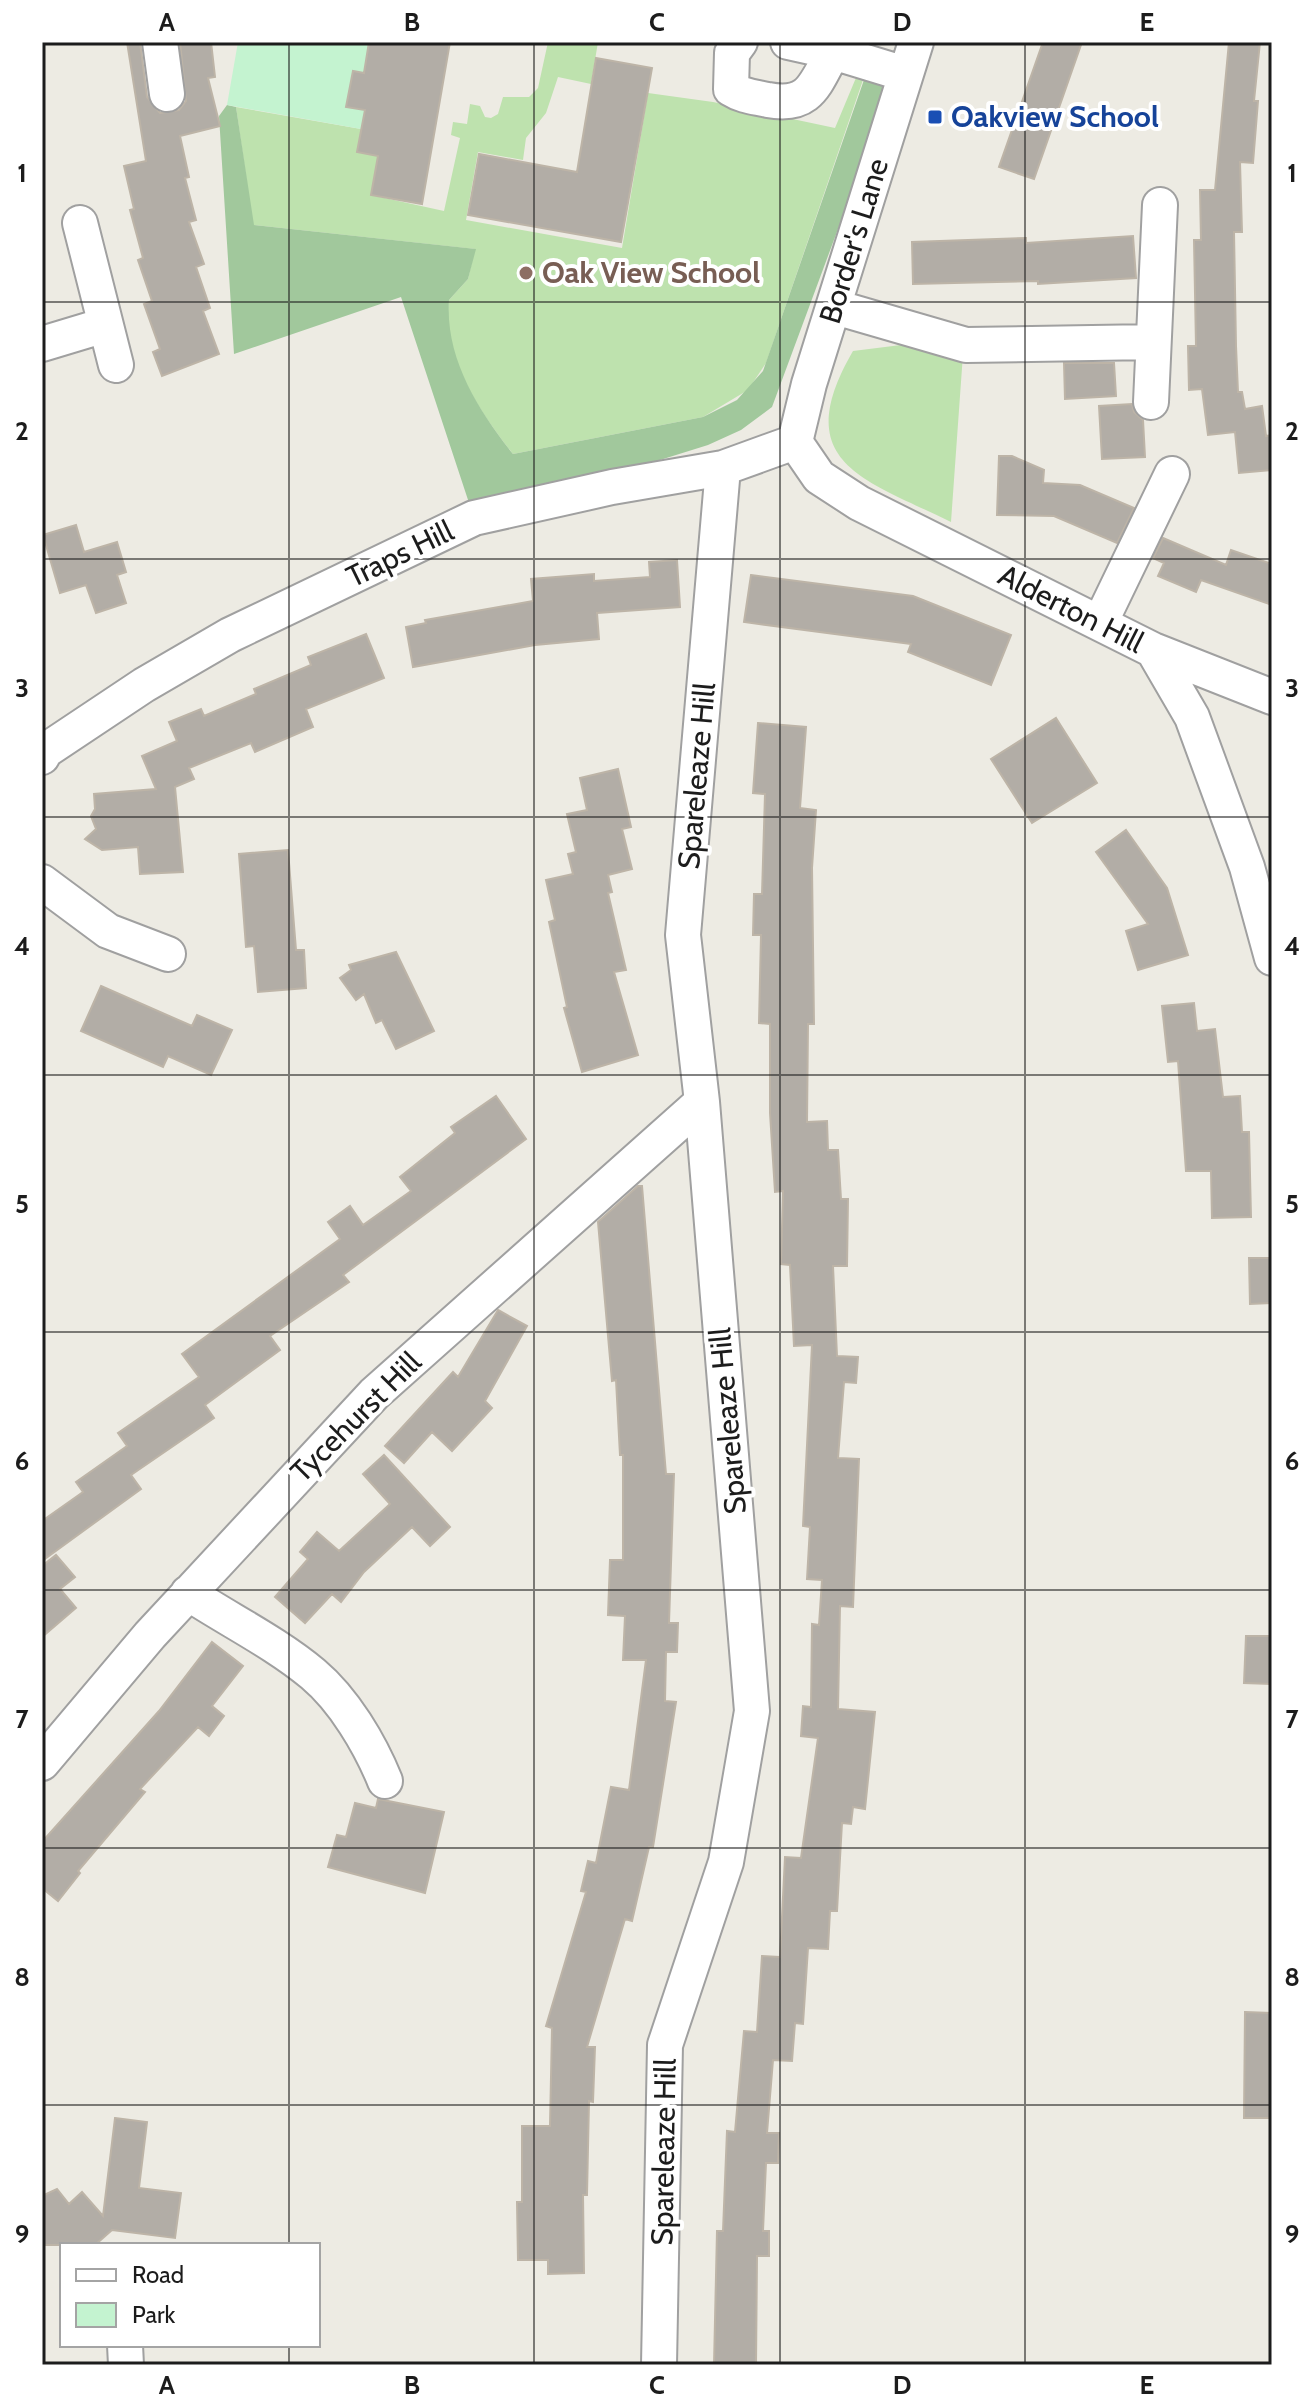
<svg xmlns="http://www.w3.org/2000/svg" width="1314" height="2407" viewBox="0 0 1314 2407" font-family="Cabin,sans-serif">
<rect width="100%" height="100%" fill="#edebe3"/>
<path fill="#bee2ae" d="M548 42H598L591 84 558 77 546 113 526 138 523 160 478 152 466 220 622 248 648 93 713 102 835 128 858 73 864 77 766 363 748 390 703 417 513 454C480 412 441 356 449 300L468 279 475 249 253 225 236 107 361 129 357 152 378 156 371 195 444 211 460 138 451 135 453 122 467 124 470 104 480 106 485 117 491 118 498 114 503 97H529L538 88Z
M909 344 963 354 951 522C864 479 788 463 853 351Z"/>
<path fill="#a1c89c" d="M865 77 891 86 772 407 741 430 708 445 474 518 401 297 234 354 219 116 227 105 236 107 254 225 476 249 468 279 449 300C445 358 478 410 513 454L703 417 737 400 763 371Z"/>
<path fill="#c4f3d0" d="M238 42H369L364 73 353 71 346 106 365 110 361 129 227 105Z"/>
<path fill="#b2ada6" stroke="#bdb4a7" stroke-width="2" d="M127 42H140L147 97 160 113 179 110 186 101 180 42H211L215 77 208 78 220 126 180 136 189 177 185 178 196 220 189 222 204 264 196 267 210 308 203 311 219 354 162 376 153 352 160 349 144 304 152 301 138 260 143 258 130 210 134 209 124 166 146 161Z
M369 42H450L422 204 371 195 378 156 357 152 365 110 346 107 353 71 364 73Z
M1043 42H1082L1034 179 999 167Z
M1229 42H1260L1254 101H1258L1253 163 1240 162 1242 232H1234L1236 346 1238 392H1242L1245 409 1262 406 1266 436 1272 435V470L1239 473 1235 432 1208 435 1202 389 1189 390 1188 346H1196L1194 240H1201L1200 190H1215Z
M596 58 652 68 621 242 468 215 479 154 577 172Z
M1133 236 1136 278 1038 284V281L913 284 912 242 1026 238V243Z
M1064 363H1114L1116 396 1065 399Z
M1132 404 1134 412 1143 420 1145 457 1102 459 1099 406Z
M999 456H1012L1044 470 1043 483 1080 485 1134 508 1117 543 1054 516 997 515Z
M76 525 84 552 117 542 126 572 117 575 126 603 96 613 86 585 60 593 43 535Z
M1163 538 1226 565 1231 550 1272 564V605L1201 580 1196 592 1158 576 1164 563 1153 558Z
M677 560 680 607 597 613 599 639 535 645 413 667 406 627 426 623 425 620 533 601 531 579 594 574V581L650 577 649 562Z
M751 575 913 596 1011 635 991 685 908 652 911 644 744 622Z
M366 634 384 678 306 709 313 727 255 752 251 743 189 768 194 779 175 787 183 872 140 874 138 847 102 850 85 839 96 829 91 816 95 809 94 794 156 789 142 756 177 741 169 722 201 709 204 716 256 694 254 689 311 665 308 657Z
M1056 718 1097 783 1032 823 991 759Z
M758 723 806 727 800 808 816 810 812 868 814 1024H808L807 1122 827 1121 828 1150H838L841 1199H848L847 1266H833L837 1356 858 1357 856 1383 844 1382 838 1458 859 1459 853 1607 840 1606 838 1709 875 1712 865 1809 853 1807 851 1824 842 1823 837 1911H830L828 1949 808 1948 803 2024 795 2023 792 2061 773 2060 767 2133H779L778 2163H766L763 2231H769V2256H757L756 2365H714L717 2231H723L727 2131 735 2132 744 2031 757 2032 762 1956 780 1957 785 1857 801 1858 818 1738 801 1736 803 1706 811 1707 812 1624 819 1625 822 1580 807 1579 810 1527 803 1526 812 1345 794 1346 790 1265 781 1264 783 1191 775 1192 770 1113V1024L759 1023 761 935H753L754 894H762L765 794 753 793Z
M618 769 631 827 622 829 632 869 608 875 612 892 608 893 626 970 614 972 638 1055 582 1072 564 1008 567 1007 549 922 555 920 546 880 573 874 568 854 576 852 567 814 587 810 580 778Z
M1126 830 1167 888 1188 955 1138 970 1126 931 1148 924 1096 852Z
M288 850 296 950H304L306 988 258 992 254 946 246 947 239 854Z
M396 952 434 1031 396 1049 382 1020 376 1023 364 994 356 1000 340 978 351 970 349 965Z
M101 986 192 1026 197 1015 232 1030 211 1075 168 1056 163 1067 81 1031Z
M1194 1003 1197 1031 1215 1029 1223 1097 1240 1096 1242 1132H1249L1251 1217 1212 1218 1211 1171H1186L1178 1061 1168 1062 1162 1006Z
M496 1096 526 1139 343 1275 349 1282 270 1336 280 1350 205 1405 214 1418 131 1475 141 1489 42 1561V1521L83 1492 76 1482 127 1446 118 1433 199 1377 182 1354 340 1239 328 1222 350 1206 363 1225 411 1191 400 1177 455 1133 451 1127Z
M638 1186H642L666 1474H674L669 1623H678L677 1652H666L665 1701 676 1702 653 1847H649L632 1921 625 1919 587 2047H595L593 2102 589 2101 587 2195H583L584 2273 548 2274V2260H518L517 2202H522V2126H550L552 2028 546 2026 586 1892 581 1891 588 1861 596 1863 611 1787 629 1790 646 1660H623L625 1616 608 1615 610 1560H623V1455H620L616 1380 612 1381 598 1222Z
M1249 1258H1272V1303L1250 1304Z
M498 1310 527 1326 485 1401 492 1408 452 1451 432 1432 404 1463 385 1446 453 1372 458 1377Z
M384 1455 450 1527 430 1546 412 1527 364 1572 341 1602 332 1594 305 1623 275 1597 308 1559 300 1552 317 1532 339 1551 390 1504 363 1474Z
M56 1555 75 1577 60 1589 76 1608 42 1637V1566Z
M1246 1636H1272V1684L1244 1683Z
M212 1642 243 1666 212 1706 224 1716 209 1736 198 1727 140 1789 145 1792 78 1871 80 1873 58 1901 42 1888V1842L159 1711Z
M378 1799 444 1812 425 1893 328 1867 337 1835 346 1837 355 1803 376 1808Z
M1245 2012 1272 2013V2118H1244Z
M115 2118 147 2122 139 2188 181 2193 175 2238 112 2230 95 2245H42V2196L57 2189 69 2204 82 2192 103 2216Z"/>
<g fill="none" stroke-linecap="round" stroke-linejoin="round">
<g stroke="#a0a0a0" stroke-width="38">
<path id="minor" d="M160 42 167 94
M740 42 732 53 731 89C742 96 755 97 768 100 811 108 815 83 833 52
M788 42 833 52 905 74
M80 223 116 365
M835 307 966 345 1153 342
M42 344 105 325
M1151 402 1160 205
M795 442 819 477 859 503 1153 650 1272 697
M795 442 809 384 916 42
M1100 623 1172 474
M1153 650 1192 717 1247 867 1272 958
M42 757 45 751 144 685 230 635 474 518 612 487 723 468 795 442
M42 882 108 931 168 954
M188 1593C229 1620 276 1643 313 1674 344 1700 370 1744 385 1781
M42 1763 150 1635 374 1394 702 1102
M125 2345 126 2365
M659 2365 665 2045 726 1862 752 1711 702 1102 683 935 723 468"/>
</g>
<use href="#minor" stroke="#fff" stroke-width="34"/>
</g>
<path fill="none" stroke="#1c1c1c" stroke-width="2" stroke-opacity="0.55" d="M289 42V2245M534 42V2365M780 42V2365M1025 42V2365M42 302H1272M42 559H1272M42 817H1272M42 1075H1272M42 1332H1272M42 1590H1272M42 1848H1272M42 2105H1272M289 2345V2365"/>
<rect fill="#1a4fb4" stroke="#fff" stroke-width="3" x="927" y="109" width="16" height="16" rx="4"/>
<circle fill="#8d6e63" stroke="#fff" stroke-width="3" cx="526" cy="273" r="8"/>
<g text-anchor="middle" stroke-width="8" stroke-linejoin="round" paint-order="stroke">
<g font-size="30" font-weight="bold" fill="#164399" stroke="#fff" text-anchor="start">
<text x="951" y="127">Oakview School</text>
</g>
<g font-size="30" fill="#1c1c1c" stroke="#fff">
<text transform="translate(854 241) rotate(-73)" y="10">Border's Lane</text>
<text transform="translate(400 554) rotate(-26)" y="10">Traps Hill</text>
<text transform="translate(1071 609) rotate(27)" y="10">Alderton Hill</text>
<text transform="translate(697 776) rotate(-85)" y="10">Spareleaze Hill</text>
<text transform="translate(356 1417) rotate(-45)" y="10">Tycehurst Hill</text>
<text transform="translate(728 1421) rotate(-95)" y="10">Spareleaze Hill</text>
<text transform="translate(664 2152) rotate(-89)" y="10">Spareleaze Hill</text>
</g>
<g font-size="30" font-weight="bold" fill="#785e54" stroke="#fff" text-anchor="start">
<text x="542" y="283">Oak View School</text>
</g>
</g>
<rect width="1314" height="2407" fill="none" stroke="#ffffff" stroke-width="88"/>
<rect x="60" y="2243" width="260" height="104" fill="#ffffff" stroke="#a4a4a4" stroke-width="2"/>
<rect x="76" y="2269" width="40" height="12" fill="#ffffff" stroke="#a4a4a4" stroke-width="2"/>
<text x="132" y="2283" font-size="24" fill="#1c1c1c">Road</text>
<rect x="76" y="2303" width="40" height="24" fill="#c4f3d0" stroke="#a4a4a4" stroke-width="2"/>
<text x="132" y="2323" font-size="24" fill="#1c1c1c">Park</text>
<rect x="44" y="44" width="1226" height="2319" fill="none" stroke="#1c1c1c" stroke-width="3"/>
<g font-size="26" text-anchor="middle" font-weight="bold" fill="#1c1c1c">
<text x="167" y="31">A</text>
<text x="412" y="31">B</text>
<text x="657" y="31">C</text>
<text x="902" y="31">D</text>
<text x="1147" y="31">E</text>
<text x="22" y="182">1</text>
<text x="1292" y="182">1</text>
<text x="22" y="440">2</text>
<text x="1292" y="440">2</text>
<text x="22" y="697">3</text>
<text x="1292" y="697">3</text>
<text x="22" y="955">4</text>
<text x="1292" y="955">4</text>
<text x="22" y="1213">5</text>
<text x="1292" y="1213">5</text>
<text x="22" y="1470">6</text>
<text x="1292" y="1470">6</text>
<text x="22" y="1728">7</text>
<text x="1292" y="1728">7</text>
<text x="22" y="1986">8</text>
<text x="1292" y="1986">8</text>
<text x="22" y="2243">9</text>
<text x="1292" y="2243">9</text>
<text x="167" y="2394">A</text>
<text x="412" y="2394">B</text>
<text x="657" y="2394">C</text>
<text x="902" y="2394">D</text>
<text x="1147" y="2394">E</text>
</g>
</svg>
